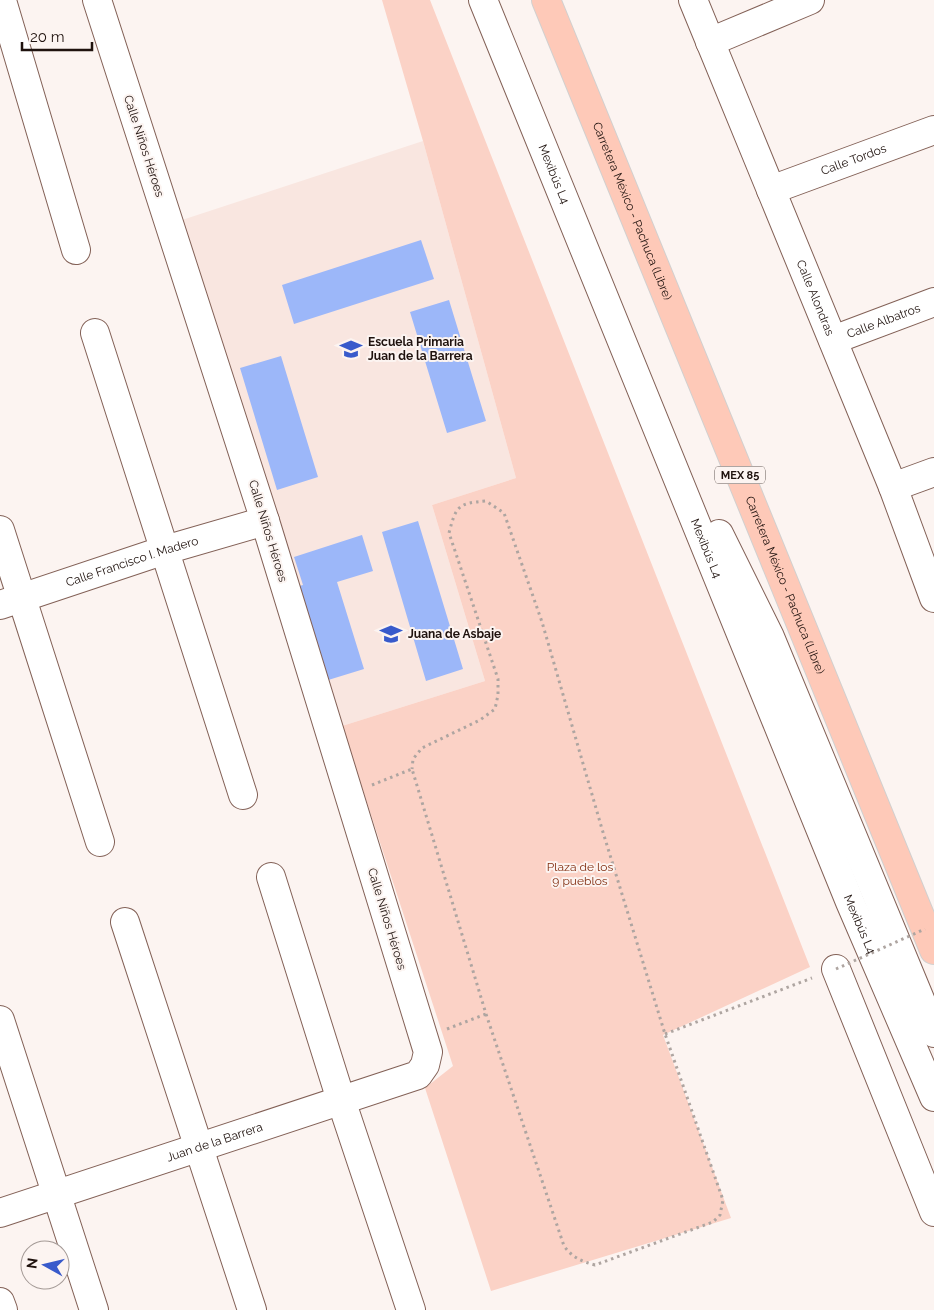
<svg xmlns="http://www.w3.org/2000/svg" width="934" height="1310" viewBox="0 0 934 1310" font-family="Raleway,sans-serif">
<rect width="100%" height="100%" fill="#fcf4f1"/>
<path fill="#f9e6e0" d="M423 141 516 478 432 505 485 681 342 726 182 220Z"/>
<path fill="#fbd2c6" d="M382 0H430L810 967 663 1035 731 1218 491 1291 425 1088 453 1066 342 726 485 681 432 505 516 478 423 141Z"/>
<path fill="#9cb7f9" d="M421 240 434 279 294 324 282 285Z
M449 300 486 421 447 433 410 312Z
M281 356 318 477 277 490 240 368Z
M418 521 463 669 426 681 382 532Z
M362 535 373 571 337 582 364 669 325 681 296 587 303 585 294 557Z"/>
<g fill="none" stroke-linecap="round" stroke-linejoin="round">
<g stroke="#836157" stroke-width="30">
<g id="minor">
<path id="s1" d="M483 0 850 902 934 1097"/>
<path id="s2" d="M693 0 893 487 934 598"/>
<path d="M3 4 76 250"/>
<path d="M710 42 810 0"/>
<path id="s3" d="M771 190 934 130"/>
<path d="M95 333 243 795"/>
<path id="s4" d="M833 340 934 302"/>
<path d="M893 487 934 472"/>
<path d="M0 530 100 842"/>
<path d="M719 534 770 637 934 1033"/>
<path id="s5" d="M0 605 165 550 265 521"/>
<path d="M271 877 341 1100 411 1310"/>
<path d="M125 922 252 1310"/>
<path d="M836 969 934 1212"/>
<path d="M0 1020 94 1310"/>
<path id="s6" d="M0 1213 418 1075 425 1065 428 1052 265 521 97 0"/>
<path d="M0 1302 3 1310"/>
</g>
</g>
<g stroke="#d2d0cf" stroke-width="30">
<g id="major">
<path id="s7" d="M546 0 934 950"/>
</g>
</g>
<path stroke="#aea5a1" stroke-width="3" stroke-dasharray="2.5 4" stroke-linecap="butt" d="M372 785 412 769 486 1014 564 1246C573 1258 581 1261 595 1265L713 1222 720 1215 723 1200 665 1034 602 829 542 622 504 513 486 501C458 503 456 506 449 533L498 679V695L495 709 480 720 422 748 413 759 412 769
M447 1029 486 1014
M665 1034 812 978"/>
<use href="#minor" stroke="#fff" stroke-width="28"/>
<use href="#major" stroke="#fec9b8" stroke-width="28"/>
<path stroke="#aea5a1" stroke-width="3" stroke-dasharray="2.5 4" stroke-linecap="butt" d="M836 969 925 929"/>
</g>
<defs>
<g id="school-bare" transform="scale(1.725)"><path d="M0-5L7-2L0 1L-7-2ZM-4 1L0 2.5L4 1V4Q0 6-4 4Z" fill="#385acb" stroke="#fcf4f1" stroke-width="2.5" paint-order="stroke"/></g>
</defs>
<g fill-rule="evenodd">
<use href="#school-bare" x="351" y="349"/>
<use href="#school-bare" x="391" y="634"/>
</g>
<g text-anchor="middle" stroke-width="4" stroke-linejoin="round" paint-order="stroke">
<rect fill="#fcf4f1" stroke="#615652" stroke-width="1" x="715" y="466.5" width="50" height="17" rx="4"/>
<g font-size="11" font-weight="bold" fill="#1f120e">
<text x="740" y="479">MEX 85</text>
</g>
<g font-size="12" fill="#1f120e" stroke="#fcf4f1">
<text transform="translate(144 146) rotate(72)" y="4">Calle Niños Héroes</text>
<text dy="4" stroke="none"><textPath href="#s3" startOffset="88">Calle Tordos</textPath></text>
<text dy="4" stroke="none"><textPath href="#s1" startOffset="188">Mexibús L4</textPath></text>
<text dy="4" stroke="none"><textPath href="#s7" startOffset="228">Carretera México - Pachuca (Libre)</textPath></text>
<text dy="4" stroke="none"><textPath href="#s2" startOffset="322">Calle Alondras</textPath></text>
<text dy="4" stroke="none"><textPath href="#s4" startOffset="54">Calle Albatros</textPath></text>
<text transform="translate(268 531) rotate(73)" y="4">Calle Niños Héroes</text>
<text dy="4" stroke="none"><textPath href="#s1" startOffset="592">Mexibús L4</textPath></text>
<text dy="4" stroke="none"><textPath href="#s5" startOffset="139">Calle Francisco I. Madero</textPath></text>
<text dy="4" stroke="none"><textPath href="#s7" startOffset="632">Carretera México - Pachuca (Libre)</textPath></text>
<text transform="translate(387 919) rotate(73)" y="4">Calle Niños Héroes</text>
<text dy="4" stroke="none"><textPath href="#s1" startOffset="998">Mexibús L4</textPath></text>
<text dy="4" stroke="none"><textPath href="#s6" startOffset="226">Juan de la Barrera</textPath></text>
</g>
<g font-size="12" font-weight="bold" fill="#1f120e" stroke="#fcf4f1" text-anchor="start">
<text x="368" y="346">Escuela Primaria<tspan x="368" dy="14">Juan de la Barrera</tspan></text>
<text x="408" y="638">Juana de Asbaje</text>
</g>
<g font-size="12" fill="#812c0e" stroke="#fcf4f1">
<text x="580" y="871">Plaza de los<tspan x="580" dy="14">9 pueblos</tspan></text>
</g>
</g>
<g transform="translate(45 1265) rotate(278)"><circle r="24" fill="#fcf4f1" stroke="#a49a96"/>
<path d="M0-4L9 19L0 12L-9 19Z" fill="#385acb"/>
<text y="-8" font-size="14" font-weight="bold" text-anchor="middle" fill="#1f120e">N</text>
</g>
<path d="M22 42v8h70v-8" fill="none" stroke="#1f120e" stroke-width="2.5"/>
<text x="30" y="42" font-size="15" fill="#1f120e" stroke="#fcf4f1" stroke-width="4" paint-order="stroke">20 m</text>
</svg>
